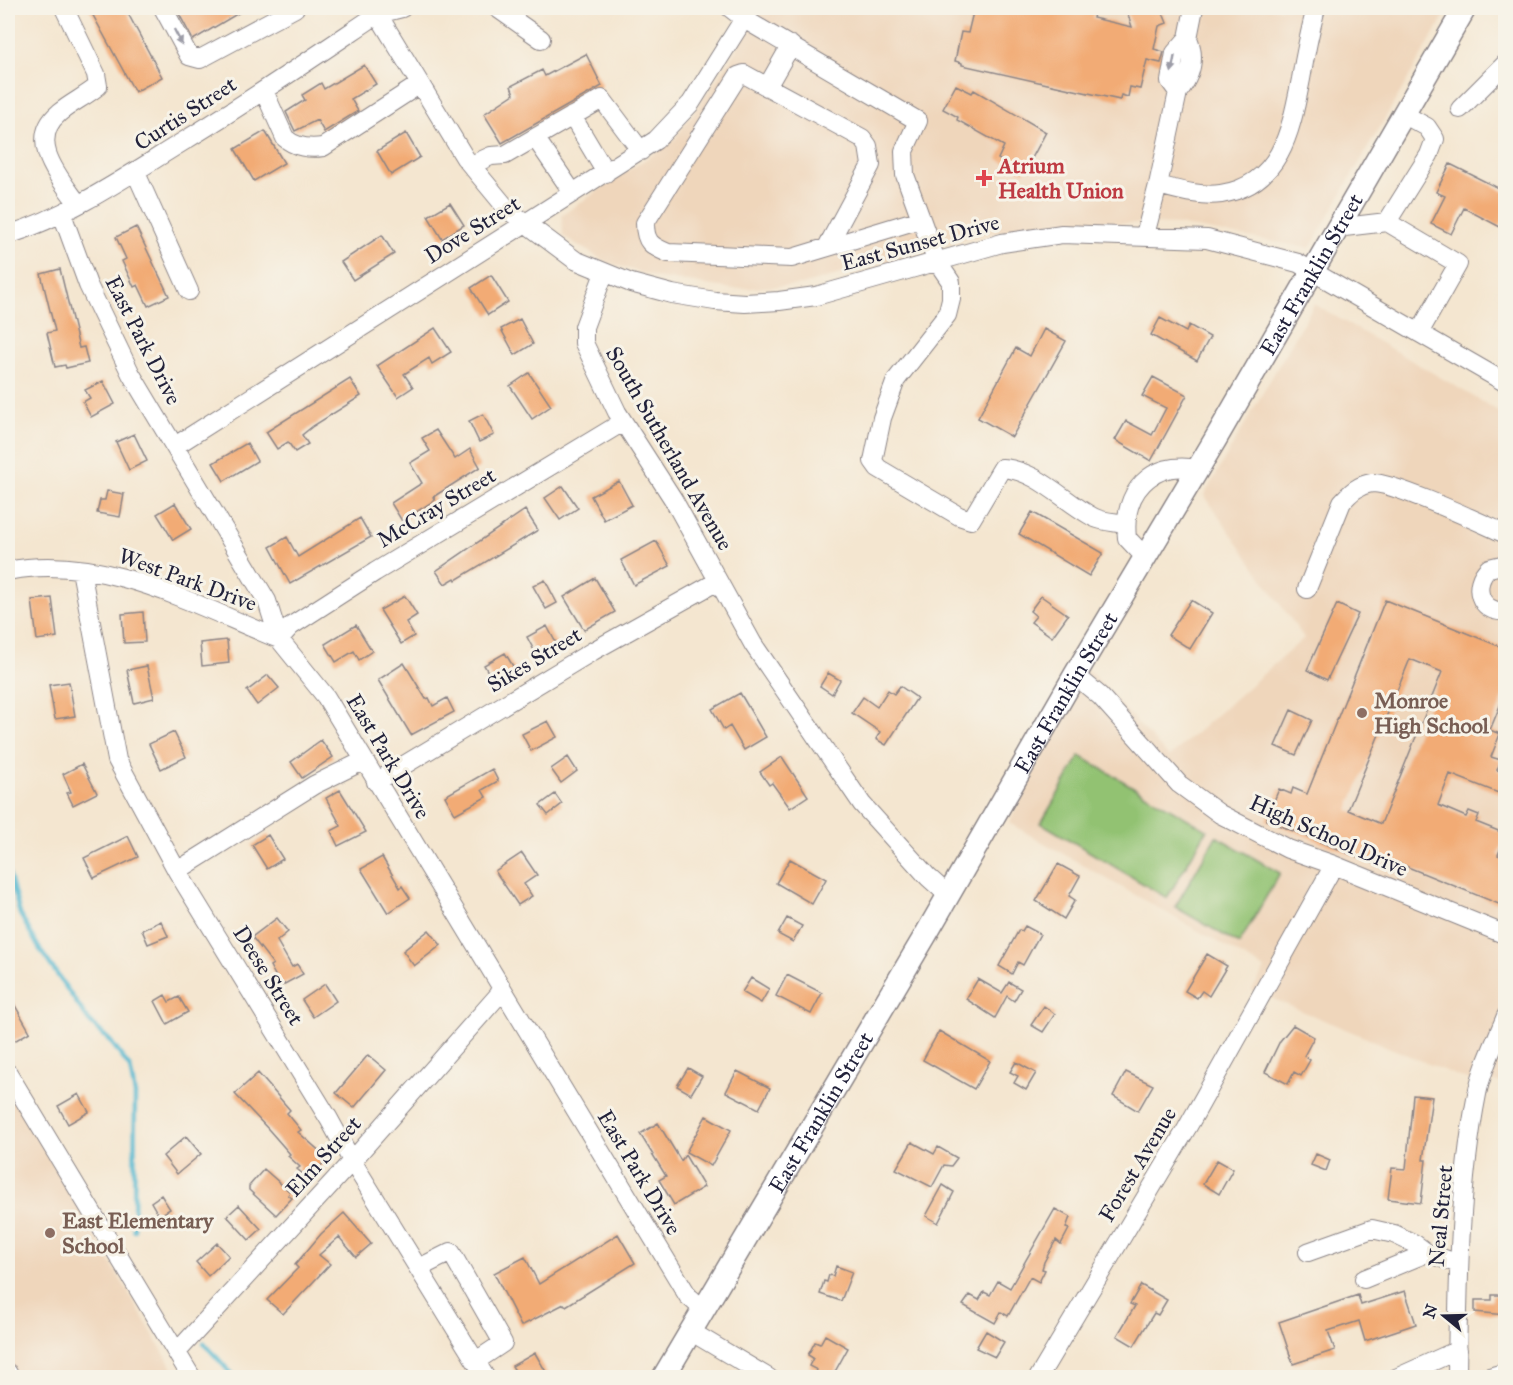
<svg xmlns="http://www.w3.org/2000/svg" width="1513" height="1385" viewBox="0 0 1513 1385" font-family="'IM FELL Great Primer',serif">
<rect width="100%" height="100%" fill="#f7f3e8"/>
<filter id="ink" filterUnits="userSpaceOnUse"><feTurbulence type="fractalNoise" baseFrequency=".0167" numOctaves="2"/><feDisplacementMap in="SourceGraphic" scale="12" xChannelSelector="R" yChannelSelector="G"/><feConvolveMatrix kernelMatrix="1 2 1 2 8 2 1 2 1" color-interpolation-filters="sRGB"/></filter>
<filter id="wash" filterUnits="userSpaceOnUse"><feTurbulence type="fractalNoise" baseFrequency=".008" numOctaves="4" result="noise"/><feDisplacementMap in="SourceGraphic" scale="24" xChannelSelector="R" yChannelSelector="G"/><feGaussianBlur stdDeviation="1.35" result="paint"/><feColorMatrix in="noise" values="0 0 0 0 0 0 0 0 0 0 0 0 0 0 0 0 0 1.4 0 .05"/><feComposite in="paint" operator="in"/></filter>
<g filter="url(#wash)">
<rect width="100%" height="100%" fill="#f4e6d0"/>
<path fill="#efd6bb" d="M760 8H1449L1310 248 1180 225 1070 221 1024 226 950 242 802 285 733 289 655 277 604 261 563 236 562 215 674 140 729 62Z
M1314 304 1505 415V1083L1467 1080 1252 990 1265 969 1009 823 1087 668 1169 757 1304 638 1204 495Z
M8 1089 178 1377H8Z"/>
<path fill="#92c272" stroke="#5a7256" stroke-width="1.5" d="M1080 756 1207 830 1167 898 1041 823Z
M1216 836 1280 873 1239 944 1175 907Z"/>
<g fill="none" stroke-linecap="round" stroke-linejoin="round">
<path stroke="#52b8d0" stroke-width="4.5" d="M8 156 12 217
M8 339 11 254
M8 870 20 914 39 948 89 1021 111 1042 130 1068 135 1094 134 1230
M204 1343 235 1378"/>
</g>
<g id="blocks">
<path fill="#f2ab74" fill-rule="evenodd" d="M89 8H125L162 77 135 92Z
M176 8H247L193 40Z
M974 8H1095L1093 18 1132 27 1126 8H1161L1167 23 1159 26 1154 49 1164 52 1161 63 1147 60 1140 89 1130 87 1128 97 1121 95 1120 100 962 65V63L955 61 961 32 968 33Z
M586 54 602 86 502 143 484 114 514 94 511 86 542 70 545 76Z
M364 65 376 84 351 99 358 111 324 132 317 120 295 131 286 112 305 100 302 95 321 83 324 89Z
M956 85 972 93 974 90 1046 132 1024 173 998 159 1004 146 957 120 958 117 943 109Z
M265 131 284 163 254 181 235 149Z
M406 133 420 157 391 175 377 151Z
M1450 164 1506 192V215L1500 227 1464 208 1451 234 1431 224 1445 196 1436 192Z
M450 203 464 225 442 239 428 216Z
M136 227 169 296 148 306 138 285 134 287 122 261 126 259 116 237Z
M382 235 394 254 353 280 341 262Z
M60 269 79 348 84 347 88 363 66 368 65 365 55 367 47 333 55 331 41 274Z
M491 275 508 302 488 315 471 288Z
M1160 318 1186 332 1189 325 1210 337 1197 361 1151 335Z
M520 319 533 344 515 355 501 329Z
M435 328 451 352 432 364 429 358 404 374 413 387 398 397 377 366Z
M1044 329 1066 341 1012 437 978 418 1016 348 1030 356Z
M529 373 551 406 532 419 510 386Z
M1153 377 1187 395 1151 461 1115 440 1126 421 1152 435 1166 408 1142 396Z
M350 379 361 396 313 426 302 435 308 444 295 452 288 442 277 449 266 432Z
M103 381 115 404 91 417 83 402 90 398 85 390Z
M483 414 494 435 479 442 469 421Z
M436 430 455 459 470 449 480 467 433 497 435 500 402 521 391 503 422 483 410 463 430 451 422 438Z
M134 434 147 461 129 470 116 442Z
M247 443 257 461 224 481 213 463Z
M619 481 632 505 604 520 591 496Z
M563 486 578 508 560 520 545 498Z
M107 491 124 494 120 517 97 513 100 500H105Z
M175 503 191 529 173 540 157 514Z
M525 510 538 530 456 580 455 578 445 584 436 571Z
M1032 512 1103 553 1089 576 1019 534Z
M360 518 371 537 290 584 270 547 287 537 298 557Z
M656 541 670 566 634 585 621 560Z
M595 578 615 612 584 630 564 597Z
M545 580 557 603 546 609 533 586Z
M405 596 417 615 406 622 414 636 401 644 380 610Z
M1041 596 1068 615 1052 637 1031 622 1036 616 1030 611Z
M52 598 57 637 37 640 32 600Z
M1191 600 1212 613 1190 649 1168 635Z
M1385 600 1506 649V691L1490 730 1500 734 1491 757 1501 760 1497 770 1506 773V796L1450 774 1438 805 1466 817 1469 811 1479 815 1476 822 1506 834 1498 855 1506 858V907L1398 863 1395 872 1266 820 1279 789 1291 794 1293 788 1307 794ZM1410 659 1442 672 1381 824 1348 810Z
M1337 604 1358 614 1327 680 1307 670Z
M143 612 145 642 124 643 122 614Z
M356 625 372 651 359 660 354 651 336 662 325 644Z
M547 626 557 645 537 656 527 637Z
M227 640 229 663 202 666 200 643Z
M505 653 516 671 495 684 484 665Z
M404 663 426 699 429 698 433 706 447 698 454 712 411 735 378 680Z
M147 666 154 698 134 703 127 670Z
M828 673 840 680 832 694 820 686Z
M268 675 279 688 257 705 247 691Z
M69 682 75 716 55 719 49 685Z
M900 686 917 698 886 745 876 739 880 732 852 713 863 697 877 707 888 690 894 694Z
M740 693 766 737 744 750 730 726 724 730 712 709Z
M1291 710 1312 720 1296 755 1275 746Z
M548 721 557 737 531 751 522 734Z
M174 732 186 757 161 769 149 744Z
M321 740 333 757 302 778 291 762Z
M568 757 577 771 561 783 551 769Z
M782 757 808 796 790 808 772 783 769 785 760 772Z
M82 764 97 793 73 805 67 793 71 792 63 774Z
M492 769 498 781 482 790 486 797 455 814 445 796Z
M340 790 366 832 338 846 331 831 341 826 326 798Z
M555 794 562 804 548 815 540 805Z
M268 835 283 859 267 869 252 845Z
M128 836 138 857 94 878 84 858Z
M522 853 537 875 524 884 532 896 518 905 495 871Z
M382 857 400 888 402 886 410 898 388 913 361 869Z
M790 859 826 879 812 904 776 883Z
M1058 864 1080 876 1069 896 1075 900 1064 919 1036 901Z
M277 918 288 932 277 941 292 967 297 964 303 974 281 986 270 966 273 964 252 937Z
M787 918 802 926 793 942 778 934Z
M161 921 168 936 148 944 142 930Z
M1025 926 1040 934 1023 965 1018 962 1012 974 999 966 1019 930 1022 931Z
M429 930 441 945 414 966 403 951Z
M1207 954 1227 966 1209 996 1202 991 1197 998 1185 991Z
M787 975 822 993 811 1014 776 996Z
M751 978 769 989 761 1003 742 992Z
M978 979 1002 993 1009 982 1021 989 1014 1001 1007 996 995 1018 966 999Z
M325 984 336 1001 313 1017 302 1000Z
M8 993 30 1032 11 1043 8 1037Z
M165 995 169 1002 179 997 188 1012 167 1024 155 1001Z
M1044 1006 1055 1014 1043 1032 1031 1025Z
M1293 1025 1314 1037 1304 1056 1310 1060 1301 1076 1294 1072 1288 1084 1265 1072 1280 1041Z
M939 1031 990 1061 974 1089 923 1060Z
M368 1055 386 1070 354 1108 336 1093Z
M1016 1062 1036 1073 1026 1090 1014 1083 1018 1076 1010 1072Z
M688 1068 702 1076 691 1094 677 1086Z
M737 1071 770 1088 759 1109 726 1092Z
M1126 1072 1153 1085 1138 1111 1113 1096Z
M258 1073 290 1110 287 1113 301 1130 298 1132 324 1155 322 1158 325 1161 309 1179 297 1169 300 1167 288 1156 290 1154 269 1130 235 1094Z
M79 1094 89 1112 68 1124 58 1106Z
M1413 1095 1432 1097 1423 1160H1426L1421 1203 1388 1199 1392 1168 1406 1169Z
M706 1116 731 1130 711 1166 686 1152Z
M658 1123 681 1161 685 1155 704 1187 674 1205 659 1180 666 1176 640 1134Z
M186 1136 201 1154 177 1174 163 1156Z
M912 1142 934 1154 938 1147 957 1158 951 1166 944 1165 932 1187 896 1169Z
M1316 1154 1330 1160 1326 1171 1311 1165Z
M1217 1160 1233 1169 1219 1194 1203 1184Z
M264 1169 290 1192 288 1195 292 1198 276 1215 249 1190V1186Z
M943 1185 954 1192 938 1223 926 1216Z
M161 1195 170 1209 159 1216 151 1202Z
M239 1205 261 1229 249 1240 227 1216Z
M1055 1209 1070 1217 1066 1228 1069 1229 1061 1244 1056 1240 1044 1262 1042 1269 1045 1270 1039 1282 1030 1277 1008 1316 1001 1312 995 1323 963 1305 970 1295 979 1300 984 1292 990 1295 998 1281 1010 1288Z
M344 1213 371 1244 356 1257 339 1237 319 1255 330 1264 283 1314 267 1300 298 1268 295 1265 321 1234Z
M618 1234 635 1263 566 1306 564 1304 521 1326 494 1273 525 1257 539 1284Z
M217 1243 229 1256 208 1276 196 1262Z
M836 1266 852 1272 841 1301 820 1294 824 1281 827 1282 829 1275 833 1276Z
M1141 1285 1167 1300 1158 1315 1154 1313 1134 1346 1117 1336 1135 1306 1130 1304Z
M1405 1291 1416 1324 1365 1341 1359 1321 1328 1331 1335 1350 1293 1364 1279 1322 1358 1295 1361 1305Z
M1492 1295H1506V1315L1475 1312V1300H1492Z
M986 1331 1004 1342 995 1357 976 1348Z
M825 1335 848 1348 832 1377H813L817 1370 809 1366 813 1358 808 1355 815 1342 820 1344Z
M535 1353 549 1377H519L512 1366Z"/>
</g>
</g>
<g filter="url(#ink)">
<use href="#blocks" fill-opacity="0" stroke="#8b8486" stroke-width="1.5"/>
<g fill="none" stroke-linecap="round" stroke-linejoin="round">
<g stroke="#8b8486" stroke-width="20">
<path id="minor" d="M64 8 96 74 98 86C86 96 71 103 59 113 26 141 60 178 78 204
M163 8 189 56 200 59 295 8
M374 8 465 158 508 210 575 260 631 283 672 294 715 301 745 303 779 301 816 296 1002 243 1062 234 1207 239 1298 263 1506 383
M497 8 541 39
M730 8 744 19 918 121 904 151 905 175 936 260 951 282V299L947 315 896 380 882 418 873 461 878 468 959 516 971 520 1002 468C1037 470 1063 501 1093 517 1102 522 1115 522 1125 524
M767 87 791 45
M264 91 285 138C295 147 310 149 323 147L420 84
M1178 92 1170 81 1175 53 1188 38 1194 8
M1460 109 1506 63
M1403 114 1427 127 1435 139 1429 155 1387 222 1458 264 1419 333
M572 116 606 173
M536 139 573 193
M471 165 491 156 505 155 602 99 641 151
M136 173 189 291
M1158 185 1178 92C1192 75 1196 58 1188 38
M62 214 88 285 131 374 267 601 279 639 326 697 688 1296 703 1309
M1336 228 1387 222
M8 235C71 215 127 176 184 141 250 101 314 57 378 14L402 8
M1145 235 1158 185C1178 190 1200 197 1221 194 1282 184 1291 129 1301 79 1305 55 1310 31 1316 8
M827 247 871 165 868 146 862 138 744 74 738 76 645 223C645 242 651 246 668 253L792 258 921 219
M604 273 584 327V343L617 412 673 499 753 644 862 804 928 877 948 895
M175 446 656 140 691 103 750 9
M1145 557 1127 538C1122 492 1151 460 1197 469
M1506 564 1489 568C1471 584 1479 614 1506 611
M81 570 117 760 177 871 329 1119 352 1161 486 1378
M8 571C102 552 194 605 279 639L291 626 375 572 623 422
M1307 589 1342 502C1350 493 1358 485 1372 483 1393 482 1481 523 1506 534
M1075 675 1100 696 1179 784 1220 814 1288 849 1334 865 1506 935
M376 782 593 651 718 581
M177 871 314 785 363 761
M8 1073 192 1378
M1308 1252 1372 1229 1394 1234 1415 1244 1427 1253 1459 1264
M419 1268 451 1252 503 1343 476 1361
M1364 1279 1427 1253
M690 1331 769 1378
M177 1352 352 1161 502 991
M8 1373 10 1378
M1038 1378 1187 1128 1334 865
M1396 1378 1458 1350
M1457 1378C1458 1285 1459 1185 1477 1094 1482 1068 1496 1041 1506 1016
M1486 1378 1506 1372"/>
</g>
<g stroke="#8b8486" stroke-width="25">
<g id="major">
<path id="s1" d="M663 1378 925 936 1075 675 1215 440 1465 8"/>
</g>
</g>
<use href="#minor" stroke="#fff" stroke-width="18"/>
<use href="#major" stroke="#fff" stroke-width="22"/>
</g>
<defs><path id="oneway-solid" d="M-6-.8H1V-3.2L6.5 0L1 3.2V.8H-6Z" transform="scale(1.5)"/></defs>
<g fill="#9c9ca7">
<use href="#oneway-solid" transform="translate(178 37) rotate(63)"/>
<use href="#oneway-solid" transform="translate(1173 64) rotate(101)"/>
</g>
</g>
<path fill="#e0444e" stroke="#f7f3e8" stroke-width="2" d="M981 169h6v6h6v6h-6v6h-6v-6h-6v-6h6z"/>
<g fill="#8d6e63" stroke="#f7f3e8" stroke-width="2">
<circle cx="1362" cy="713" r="6"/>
<circle cx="50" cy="1233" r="6"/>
</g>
<g text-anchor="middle" stroke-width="6" stroke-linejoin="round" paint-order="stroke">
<g font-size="22" fill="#22223b" stroke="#f7f3e8">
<text transform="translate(185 113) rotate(-33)" y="8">Curtis Street</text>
<text transform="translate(472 229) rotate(-32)" y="8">Dove Street</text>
<text transform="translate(920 242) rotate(-15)" y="8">East Sunset Drive</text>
<text dy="8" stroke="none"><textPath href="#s1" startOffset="1280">East Franklin Street</textPath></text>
<text transform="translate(144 340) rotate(63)" y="8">East Park Drive</text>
<text transform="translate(670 448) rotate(60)" y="8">South Sutherland Avenue</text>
<text transform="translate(436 507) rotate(-31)" y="8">McCray Street</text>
<text transform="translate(188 579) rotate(20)" y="8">West Park Drive</text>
<text transform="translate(534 659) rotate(-31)" y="8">Sikes Street</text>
<text dy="8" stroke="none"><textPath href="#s1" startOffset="795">East Franklin Street</textPath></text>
<text transform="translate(389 756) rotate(59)" y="8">East Park Drive</text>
<text transform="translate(1329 835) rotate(24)" y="8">High School Drive</text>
<text transform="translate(269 975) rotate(58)" y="8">Deese Street</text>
<text dy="8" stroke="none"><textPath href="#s1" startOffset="309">East Franklin Street</textPath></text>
<text transform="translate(323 1156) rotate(-48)" y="8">Elm Street</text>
<text transform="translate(1137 1164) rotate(-59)" y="8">Forest Avenue</text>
<text transform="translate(640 1172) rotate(59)" y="8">East Park Drive</text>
<text transform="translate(1440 1216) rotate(-85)" y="8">Neal Street</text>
</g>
<g font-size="22" font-weight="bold" fill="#be3a42" stroke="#f7f3e8" text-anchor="start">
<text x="998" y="173">Atrium<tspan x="998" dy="25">Health Union</tspan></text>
</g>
<g font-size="22" font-weight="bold" fill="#785e54" stroke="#f7f3e8" text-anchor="start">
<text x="1374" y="708">Monroe<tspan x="1374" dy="25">High School</tspan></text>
<text x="62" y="1228">East Elementary<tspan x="62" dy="25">School</tspan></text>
</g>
</g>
<rect width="1513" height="1385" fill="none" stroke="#f7f3e8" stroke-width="30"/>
<g transform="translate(1444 1316) rotate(289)" stroke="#f7f3e8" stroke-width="4.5" paint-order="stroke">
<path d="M0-4.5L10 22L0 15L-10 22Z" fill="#22223b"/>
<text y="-9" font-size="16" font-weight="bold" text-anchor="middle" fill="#22223b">N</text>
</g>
</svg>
